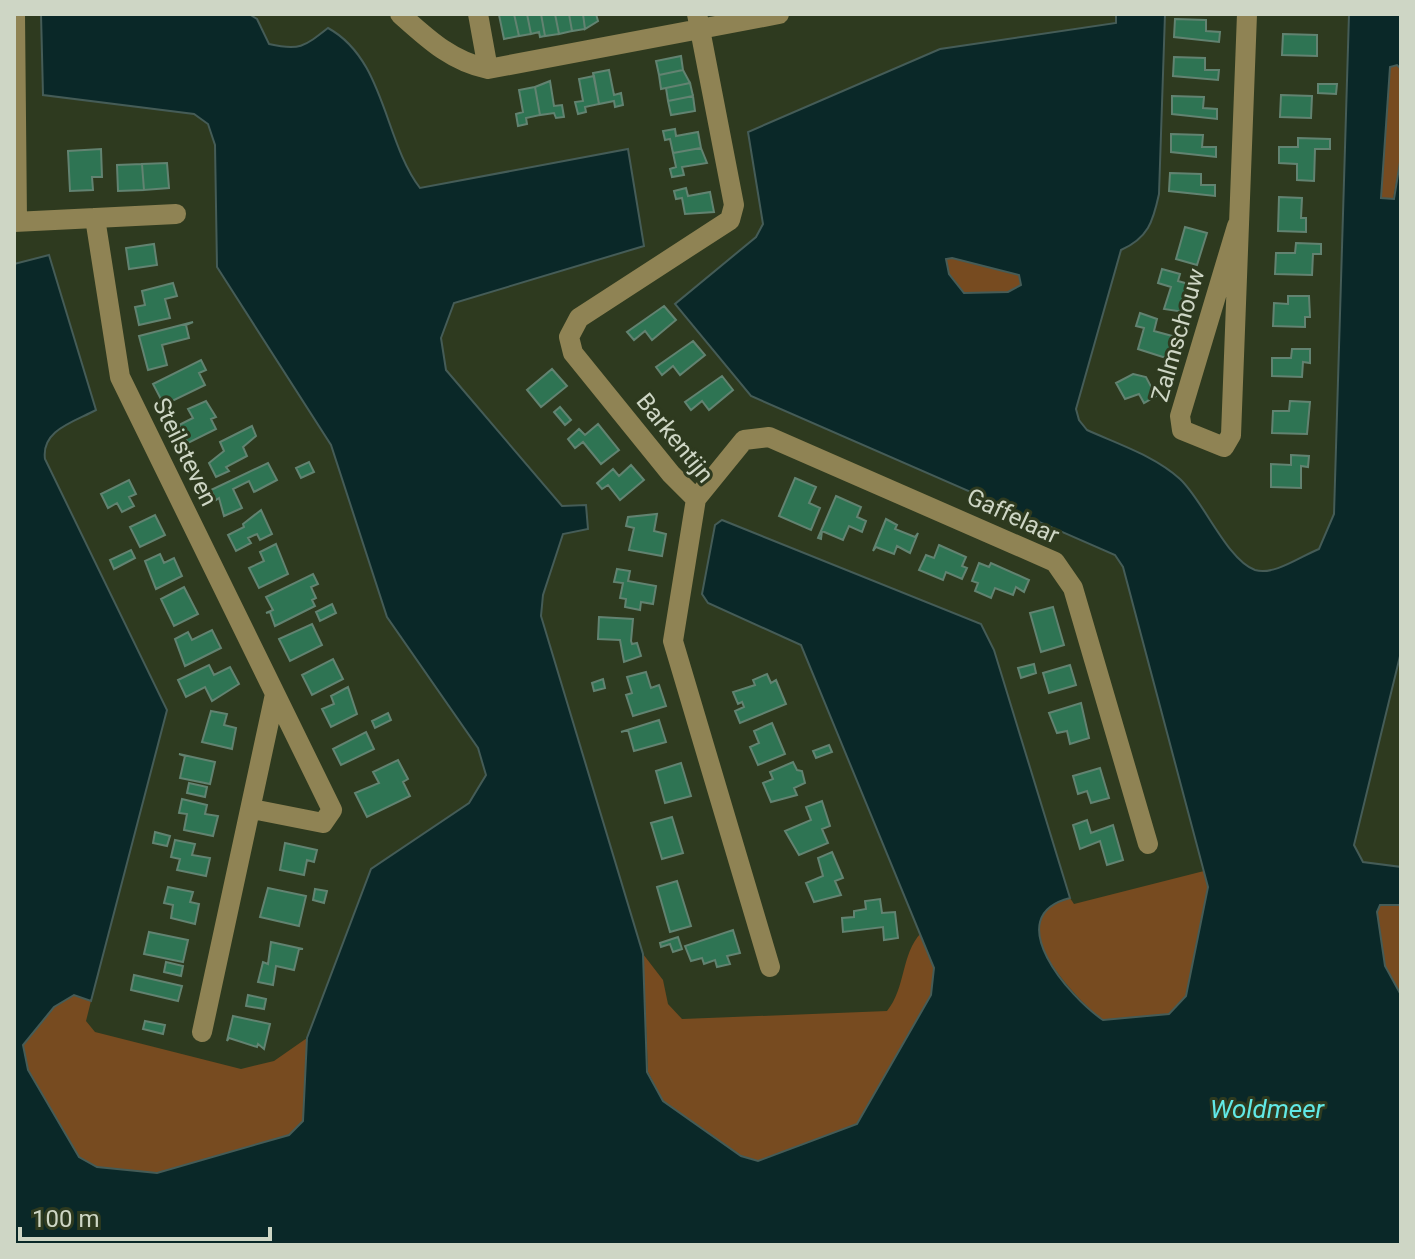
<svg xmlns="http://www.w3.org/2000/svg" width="1415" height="1259" viewBox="0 0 1415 1259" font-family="Roboto,sans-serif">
<rect width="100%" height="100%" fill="#2e3a1f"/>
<path fill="#774b20" d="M1397 64 1401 69V156L1393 199 1387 201 1381 198 1390 66Z
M952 257 1019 275 1021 285 1008 292 964 293 949 274 946 259Z
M1204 871 1208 887 1186 996 1169 1014 1103 1020C1083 1006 1037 955 1037 930 1037 920 1045 911 1052 903L1070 898 1074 904Z
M1380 905H1401V995L1385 966 1377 912Z
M921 933 934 968 931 995 857 1124 758 1161 741 1156 663 1101 648 1072 643 954 663 980 668 1004 682 1019 887 1011C906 988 901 954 921 933Z
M74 995 91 1001 86 1021 95 1032 241 1069 274 1061 307 1038 303 1121 289 1135 157 1173 97 1167 79 1158 28 1069 23 1045 54 1007Z"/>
<path fill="#0a2828" stroke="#455c57" stroke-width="2" fill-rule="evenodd" d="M41 14H249L257 19 269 44C299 51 304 47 328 28 385 59 384 141 420 188L628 149 644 246 454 303 441 338 446 370 562 506 586 505 588 529 563 534 543 595 541 616 643 954 647 1072 663 1101 741 1156 758 1161 857 1124 931 995 934 968 801 645 708 603 702 594 715 525 722 520 981 624 994 650 1070 898C998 916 1070 998 1103 1020L1169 1014 1186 996 1208 887 1123 567 1115 555 751 396 675 304 756 237 763 224 748 132 940 49 1116 23V14H1165L1159 194C1153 222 1148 238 1121 250L1076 409 1079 420 1087 430C1118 444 1155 456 1180 479 1203 500 1227 560 1255 570 1274 576 1301 556 1319 549L1334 514 1349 14H1401V69L1397 65 1390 67 1381 198 1394 199 1401 156V652L1354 845 1363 862 1401 867V905H1380L1377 912 1385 966 1401 995V1245H14V264L49 255 96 410C74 422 41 430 45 459L167 710 91 1001 74 995 54 1007 23 1045 28 1070 79 1157 97 1167 157 1173 289 1135 303 1121 307 1038 371 869 469 803 486 775 478 748 387 617 331 445 217 267 215 145 208 124 194 114 43 95ZM952 258 1019 275 1021 285 1008 292 964 293 949 274 946 259Z"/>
<path fill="#2e7453" stroke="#628371" stroke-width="2" d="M514 14H527L531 34 519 36Z
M514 14 519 36 504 39 499 15Z
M527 14H541L545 36 540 37 539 32 531 34Z
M541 14H555L559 34 545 36Z
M555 14H569L572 31 559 34Z
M569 14H583L585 29 572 31Z
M583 14H596L598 21 585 29Z
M1175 19 1206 20V31L1220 32 1219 42 1174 37Z
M1283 34 1317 35V56L1282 55Z
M681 56 683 70 659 75 656 61Z
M1174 57 1205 58V70H1219L1218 80 1173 76Z
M609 70 614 95 621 93 623 105 615 107 614 101 599 104 593 73Z
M683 70 690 83 661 89 659 75Z
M594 76 599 104 585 107 586 112 578 114 575 102 583 101 579 79Z
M550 81 554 106 562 105 564 117 556 118 554 113 540 115 535 87Z
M690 83 693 96 668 101 666 88Z
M1318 84H1337L1336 94 1318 93Z
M535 87 540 115 526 118 527 124 518 126 516 114 523 112 519 90Z
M1281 95 1312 96 1311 118 1280 117Z
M693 96 695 111 671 115 668 101Z
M1172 96 1204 97 1203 108 1217 109V119L1172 114Z
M675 129 676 136 698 132 701 148 673 153 670 139 665 140 663 131Z
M1171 134 1203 135 1202 147H1216V157L1171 152Z
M1298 138 1330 139V149H1315L1314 181 1297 180V164L1279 163V147H1298Z
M701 148 707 163 682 167 684 175 672 177 670 169 676 167 673 153Z
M101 149 102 177H92L93 190 70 191 68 151Z
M167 163 169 188 144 190 142 164Z
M142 164 144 190 118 191 117 165Z
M1170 173 1201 174V185H1215V196L1169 191Z
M686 188 688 196 710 192 714 212 685 214 682 198 676 199 674 191Z
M1279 197 1302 198 1301 218H1306V232L1278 231Z
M1185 227 1207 233 1197 265 1176 259Z
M1296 243 1321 244V254H1313L1312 275 1275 274 1276 253H1295Z
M154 244 157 265 129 269 126 248Z
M1162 269 1180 274 1178 281 1192 285 1184 312 1164 309 1171 287 1158 283Z
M173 283 177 296 165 299 170 318 139 325 135 307 145 305 142 291Z
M1288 296H1309L1310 317H1305V327L1273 326 1274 303 1288 304Z
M664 306 676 320 652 340 645 331 634 340 627 332Z
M1140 313 1157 319 1154 331 1176 337 1169 359 1138 349 1144 328 1136 326Z
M193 322 186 325 189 338 162 345 167 365 148 370 139 336Z
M693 341 705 355 680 375 673 366 662 375 656 367Z
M1292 349H1310V363L1303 362 1302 377 1272 376V358H1291Z
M201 360 206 370 199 373 205 385 164 405 153 384Z
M552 369 567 386 541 407 527 390Z
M1133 374 1146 377 1156 396 1144 403 1139 394 1125 399 1116 383Z
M722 376 733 390 709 410 702 401 691 410 685 402Z
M206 401 216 417 211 419 216 429 188 443 179 425 193 418 188 409Z
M1290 401 1310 402 1307 434 1272 433 1273 411H1289Z
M560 407 571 420 565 425 554 412Z
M598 424 619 450 601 464 583 442 575 448 568 439 579 429 585 435Z
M252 426 256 436 243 447 247 456 226 467 229 471 216 477 209 463 224 451 220 442Z
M1291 455 1309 456 1308 467 1301 466V488L1271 487V464L1291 465Z
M309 462 314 472 301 478 296 468Z
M268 463 277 480 254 492 249 481 233 489 242 508 224 516 219 498 216 500 211 490Z
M631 465 644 480 620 500 608 485 602 489 597 483 613 469 619 476Z
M795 478 816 487 809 503 820 508 811 530 779 516Z
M129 480 136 494 129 497 134 506 122 512 117 503 108 508 101 494Z
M836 496 861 507 857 517 866 521 862 532 849 526 843 540 822 531 821 539 818 538Z
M261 510 272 534 260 540 257 534 248 538 251 543 236 551 228 535 244 527 243 524Z
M657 514 654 531 666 534 662 556 629 550 634 528 626 526 628 517Z
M155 515 165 535 140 547 130 527Z
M886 519 897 525 895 529 915 537 918 533 910 553 897 546 894 554 876 547 873 551Z
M276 544 288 574 259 588 249 568 264 561 260 552Z
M939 545 966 557 962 566 967 568 962 579 946 572 943 580 919 570 926 555 934 558Z
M131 550 135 558 114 569 110 560Z
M160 554 164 563 174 558 182 576 156 589 145 561Z
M979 563 989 567 991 563 1029 580 1024 592 1016 587 1013 595 995 588 991 598 975 591 978 583 972 581Z
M617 569 630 571 628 581 656 586 653 604 641 602 640 610 625 607 626 599 620 598 623 583 614 582Z
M313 574 318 584 311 587 316 598 312 600 315 606 275 626 270 612 266 613 273 610 266 597Z
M184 587 198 614 174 626 161 599Z
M332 604 336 613 320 621 316 612Z
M1053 607 1064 645 1041 652 1030 613Z
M599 617 633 619 631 641 632 644 637 643 641 656 624 662 620 640 598 639Z
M312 624 322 645 290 661 279 639Z
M212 630 221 648 185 666 175 639 188 632 192 640Z
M333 659 343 679 312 695 302 675Z
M1034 664 1036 673 1021 678 1018 668Z
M209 665 214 675 230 667 239 684 212 701 205 687 186 697 178 680Z
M1070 665 1076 685 1049 693 1043 673Z
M646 672 651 688 659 685 666 706 633 716 626 695 632 693 627 677Z
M767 674 771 683 776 680 786 704 740 723 735 711 744 707 742 702 738 704 733 692 755 685 753 680Z
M603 679 605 688 594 691 592 683Z
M348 687 357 714 331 727 322 709 334 704 331 696Z
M1081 703 1089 738 1070 744 1067 731 1057 733 1049 713Z
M211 711 227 714 224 725 236 728 232 749 202 742Z
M388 713 391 720 375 728 372 721Z
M659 720 666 742 634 751 628 730 621 732Z
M772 723 785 754 758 765 750 747 759 743 754 731Z
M366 732 374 749 341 765 333 749Z
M829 745 832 752 816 758 813 751Z
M179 754 215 762 210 784 180 778 185 756Z
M398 760 408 779 403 782 410 796 367 817 355 793 379 783 373 772Z
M793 762 797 770 802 771 805 783 794 788 797 795 771 802 763 783 773 779 770 772Z
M681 763 691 796 665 803 656 771Z
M1100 768 1109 798 1091 803 1087 791 1078 794 1073 776Z
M189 783 207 787 205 797 187 793Z
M182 799 207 805 205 814 218 816 213 836 184 830 187 814 179 813Z
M822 801 830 826 822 829 828 843 799 855 785 831 811 820 806 807Z
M672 817 683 853 662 859 651 823Z
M1087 820 1091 833 1113 825 1123 860 1107 865 1100 841 1080 849 1073 825Z
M155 832 170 836 167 846 153 843Z
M175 840 195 844 192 855 210 858 206 876 177 870 180 859 171 857Z
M285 843 317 850 314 862 307 860 304 875 280 870Z
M832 852 843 878 835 881 841 895 814 902 806 883 823 876 818 858Z
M677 881 691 926 670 932 657 887Z
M168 887 193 892 190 902 199 904 195 924 171 918 173 905 164 903Z
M268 888 306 896 299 926 260 917Z
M315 889 327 891 324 903 313 900Z
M880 899 882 913 895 912 898 938 884 940 883 927 843 932 842 918 854 917V911L866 909 865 901Z
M733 930 740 953 727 956 730 964 717 967 715 960 704 964 702 958 691 961 685 946Z
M149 932 188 940 183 962 144 954Z
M678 937 682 949 673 952 670 944 661 947 660 943Z
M271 942 303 949H299L294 970 276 966 273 985 258 982 263 962 268 964Z
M166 962 183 966 181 976 164 972Z
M134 975 182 986 178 1001 131 990Z
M248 995 266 999 264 1009 246 1006Z
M233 1016 270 1024 264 1049 258 1044 257 1047 229 1038 227 1041Z
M145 1021 165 1025 163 1034 143 1029Z"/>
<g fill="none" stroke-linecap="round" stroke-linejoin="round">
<path stroke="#8f8354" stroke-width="20" d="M15 14 17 221
M400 14C428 39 451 61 488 69L779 14
M478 14 488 69
M697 14 734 205 730 220 579 318 569 337 573 353 671 474 696 499 673 641 770 967
M95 218 120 377 332 810 323 823 252 809
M14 222 176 214
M1237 226 1180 416 1182 430 1224 447 1231 435 1247 14
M696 499 744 440 769 437 1055 562 1073 588 1148 844
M202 1032 275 694"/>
</g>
<g text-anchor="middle" stroke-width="6" stroke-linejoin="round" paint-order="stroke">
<g font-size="24" fill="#ced6c5" stroke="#2e3a1f">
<text transform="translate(1178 335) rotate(-74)" y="8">Zalmschouw</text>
<text transform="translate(675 438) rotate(51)" y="8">Barkentijn</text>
<text transform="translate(185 452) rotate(64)" y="8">Steilsteven</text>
<text transform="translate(1013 516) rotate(25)" y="8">Gaffelaar</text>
</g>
<g font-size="26" font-style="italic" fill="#61e9e6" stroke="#2e3a1f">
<text x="1267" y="1118">Woldmeer</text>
</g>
</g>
<rect width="1415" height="1259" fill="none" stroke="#ced6c5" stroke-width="32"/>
<path d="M20 1227v12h250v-12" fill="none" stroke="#ced6c5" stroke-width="4"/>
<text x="32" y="1227" font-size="24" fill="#ced6c5" stroke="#2e3a1f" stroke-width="6" paint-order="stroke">100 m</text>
</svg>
